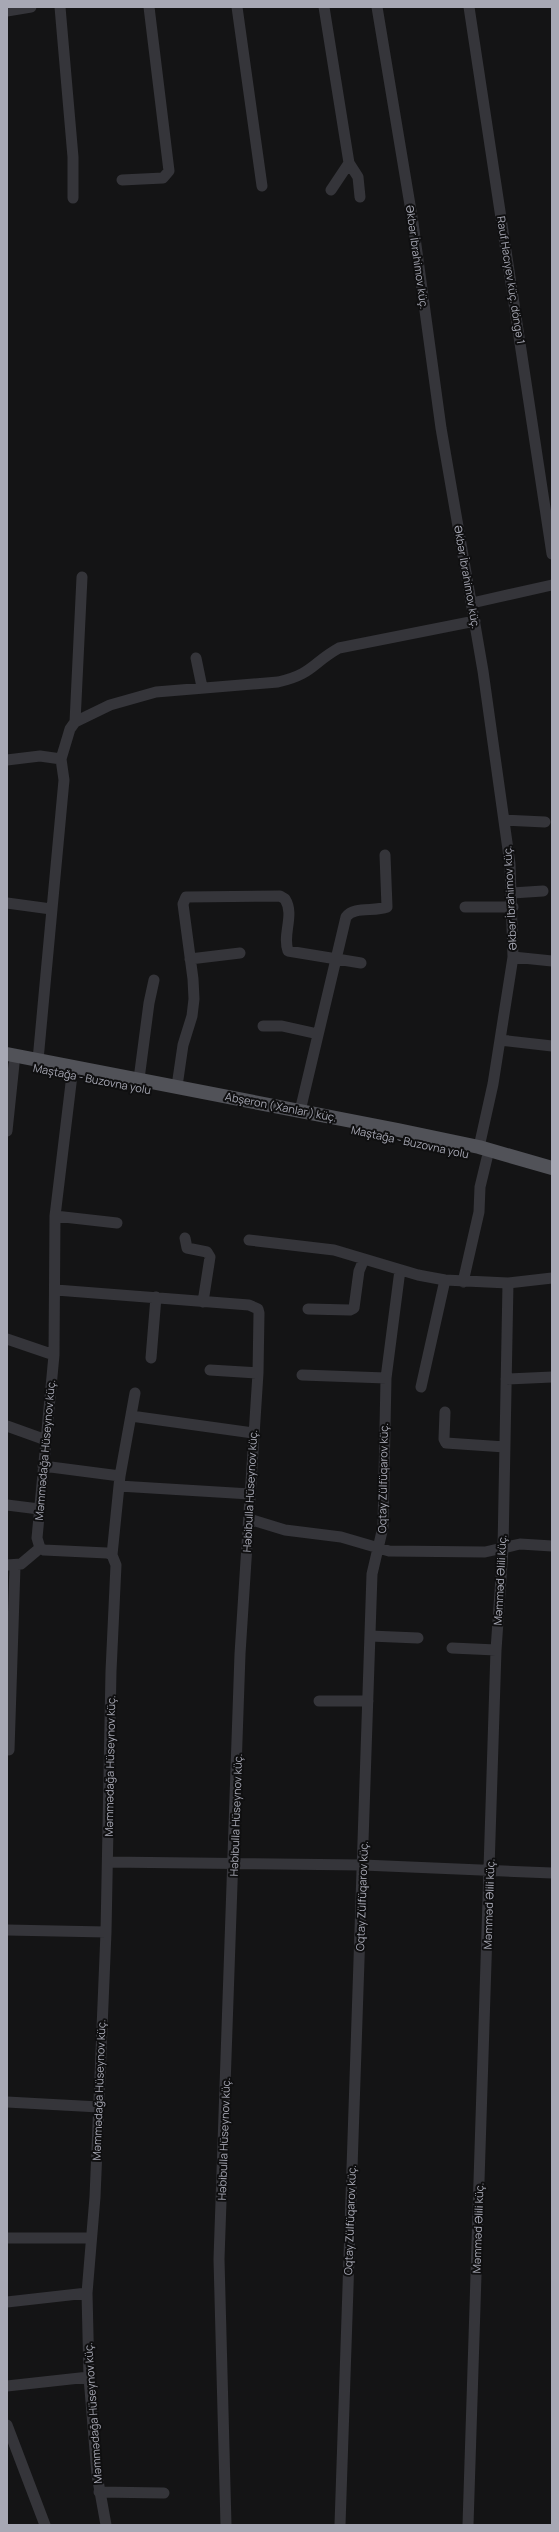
<svg xmlns="http://www.w3.org/2000/svg" width="559" height="2532" viewBox="0 0 559 2532" font-family="Manrope,sans-serif">
<rect width="100%" height="100%" fill="#141415"/>
<g fill="none" stroke-linecap="round" stroke-linejoin="round">
<path stroke="#35353a" stroke-width="11" d="M60 7 73 157V198
M237 7 262 186
M324 7 349 163 331 190
M377 7 413 223 441 428 483 671 510 864 513 957 493 1084 479 1147
M469 7 552 554
M7 11 31 7
M349 163 358 177 360 197
M122 180 163 178 169 171 149 7
M472 603 552 585
M196 658 202 687
M75 722 110 705 156 692 278 682C313 674 312 663 339 648L475 621
M7 760 40 756 61 759
M505 820 545 822
M512 893 543 891
M7 903 51 909
M465 907H513
M513 957 552 961
M190 959 240 953
M263 1026H282L318 1034
M500 1040 552 1046
M38 1060 64 780 61 759 70 729 75 722 82 577
M72 1075 55 1216 54 1355 37 1538 40 1548 44 1550 107 1553 112 1555 116 1565 111 1671 106 1932 95 2197 87 2293 89 2377 97 2475 106 2525
M139 1079 149 1003 154 980
M177 1086 183 1045 192 1016 194 999 193 979 183 904 186 897 280 896 285 899C295 915 282 934 288 951L361 963
M300 1111 346 917C354 906 374 912 387 907L385 855
M7 1131 14 1064
M55 1216 117 1223
M185 1238 187 1248 207 1252 210 1257 203 1302
M249 1240 334 1250 418 1275 445 1280 508 1283 552 1278
M463 1282 479 1212 480 1187 487 1158
M56 1290 249 1305 258 1309 259 1313 258 1373 240 1654 219 2259 226 2525
M308 1309 350 1310 354 1308 359 1271 364 1259
M7 1339 54 1355
M151 1358 156 1297
M210 1370 258 1373
M302 1375 386 1378
M506 1379 552 1377
M421 1387 445 1280
M445 1412 444 1439 446 1443 505 1447
M131 1416 253 1433
M7 1426 46 1440
M43 1466 120 1476
M119 1486 250 1494
M7 1505 39 1509
M249 1519 285 1530 341 1537 389 1551 485 1552 520 1544 552 1546
M112 1555 120 1476 135 1393
M7 1565 21 1564 40 1548
M370 1636 418 1638
M452 1648 496 1650
M319 1701H368
M9 1750 15 1566
M108 1862 363 1865 552 1873
M7 1930 106 1932
M7 2102 99 2107
M7 2238H91
M7 2302 87 2293
M7 2386 89 2377
M7 2425 45 2525
M99 2492 164 2493
M340 2525 372 1574 383 1527 386 1378 400 1270
M468 2525 496 1650 503 1549 508 1283"/>
<path stroke="#515258" stroke-width="14" d="M7 1054 398 1130 479 1147 552 1168"/>
</g>
<g text-anchor="middle" stroke-width="4" stroke-linejoin="round" paint-order="stroke">
<g font-size="11" fill="#a7a8b4" stroke="#0f0f10">
<text transform="translate(417 257) rotate(82)" y="4">Əkbər İbrahimov küç.</text>
<text transform="translate(511 280) rotate(81)" y="4">Rauf Hacıyev küç. döngə 1</text>
<text transform="translate(467 577) rotate(80)" y="4">Əkbər İbrahimov küç.</text>
<text transform="translate(510 898) rotate(-93)" y="4">Əkbər İbrahimov küç.</text>
<text transform="translate(92 1079) rotate(11)" y="4">Maştağa - Buzovna yolu</text>
<text transform="translate(281 1107) rotate(11)" y="4">Abşeron ( Xanlar ) küç.</text>
<text transform="translate(410 1142) rotate(12)" y="4">Maştağa - Buzovna yolu</text>
<text transform="translate(45 1450) rotate(-85)" y="4">Məmmədağa Hüseynov küç.</text>
<text transform="translate(383 1478) rotate(-89)" y="4">Oqtay Zülfüqarov küç.</text>
<text transform="translate(250 1491) rotate(-87)" y="4">Həbibulla Hüseynov küç.</text>
<text transform="translate(500 1580) rotate(-87)" y="4">Məmməd Əlili küç.</text>
<text transform="translate(110 1766) rotate(-89)" y="4">Məmmədağa Hüseynov küç.</text>
<text transform="translate(236 1815) rotate(-88)" y="4">Həbibulla Hüseynov küç.</text>
<text transform="translate(362 1896) rotate(-88)" y="4">Oqtay Zülfüqarov küç.</text>
<text transform="translate(489 1904) rotate(-88)" y="4">Məmməd Əlili küç.</text>
<text transform="translate(99 2090) rotate(-88)" y="4">Məmmədağa Hüseynov küç.</text>
<text transform="translate(224 2139) rotate(-88)" y="4">Həbibulla Hüseynov küç.</text>
<text transform="translate(350 2220) rotate(-88)" y="4">Oqtay Zülfüqarov küç.</text>
<text transform="translate(478 2228) rotate(-88)" y="4">Məmməd Əlili küç.</text>
<text transform="translate(93 2413) rotate(-94)" y="4">Məmmədağa Hüseynov küç.</text>
</g>
</g>
<rect width="559" height="2532" fill="none" stroke="#a7a8b4" stroke-width="16"/>
</svg>
